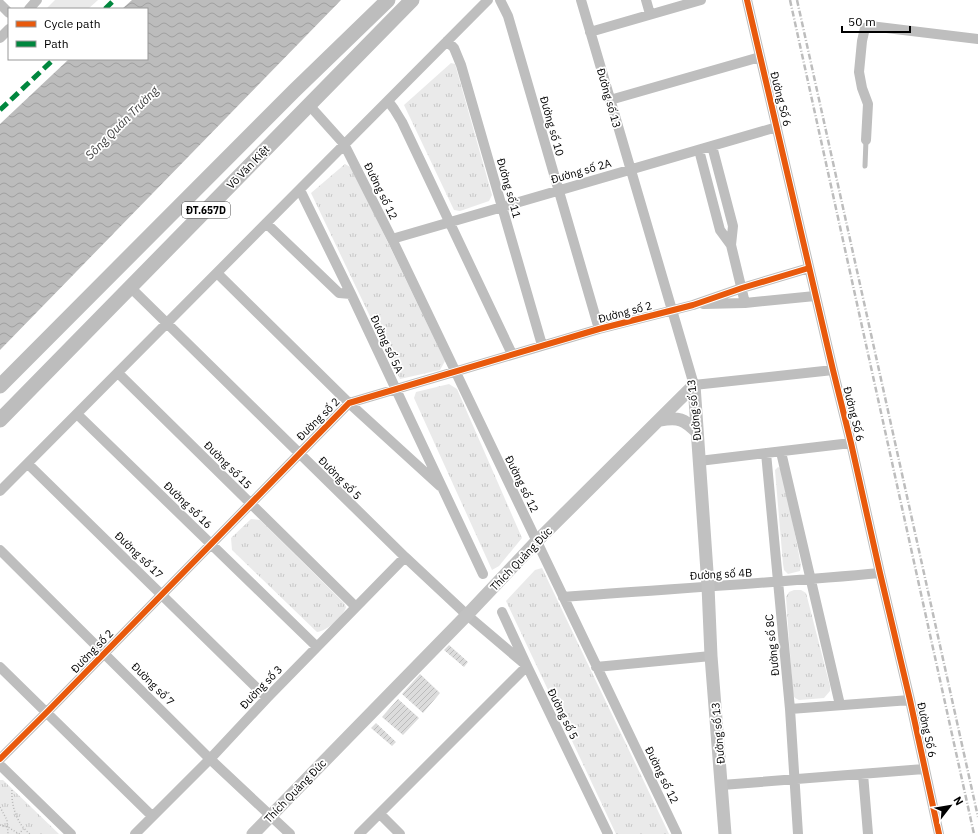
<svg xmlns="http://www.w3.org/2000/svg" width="978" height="834" viewBox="0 0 978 834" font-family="'IBM Plex Sans',sans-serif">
<defs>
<pattern id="park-tufts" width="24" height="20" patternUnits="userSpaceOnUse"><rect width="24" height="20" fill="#eaeaea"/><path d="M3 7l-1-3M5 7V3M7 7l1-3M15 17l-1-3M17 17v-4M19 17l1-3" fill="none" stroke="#c7c7c7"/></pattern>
<pattern id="water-waves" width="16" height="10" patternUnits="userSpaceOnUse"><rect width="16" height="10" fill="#bcbcbc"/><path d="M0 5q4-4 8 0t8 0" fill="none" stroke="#a0a0a0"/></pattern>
<pattern id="building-hatch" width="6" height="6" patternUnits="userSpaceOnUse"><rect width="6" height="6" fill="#dcdcdc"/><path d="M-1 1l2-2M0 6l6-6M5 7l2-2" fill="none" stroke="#bbb"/></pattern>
</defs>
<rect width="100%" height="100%" fill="#fff"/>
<path fill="#eaeaea" d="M55 0H98L88 9H46Z"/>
<path fill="url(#park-tufts)" d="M451 63 455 64 492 195 489 201 460 211 454 210 404 105Z
M345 164 352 168 445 361 440 370 400 379 311 193Z
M449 384 457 389 522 538 499 566 492 570 414 398 416 392Z
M778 467 780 468 783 473 801 565 800 571 788 574 784 570 783 564 775 470Z
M251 519 260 520 344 603 346 607C343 617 327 631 317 632L232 550 231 538Z
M542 568 669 834H616L506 601 535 570Z
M794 590H801L806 593 830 686V691L824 698 799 700 795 698 793 695 786 597 789 592Z
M0 780H3L59 834H0Z"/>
<path fill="url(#water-waves)" d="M132 0H341L0 350V124L69 59H147V9H122Z"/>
<path fill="url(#building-hatch)" d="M449 645 468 662 464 667 444 650Z
M420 674 440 693 423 713 402 694Z
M398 699 419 718 403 735 382 717Z
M376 723 396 742 392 746 371 728Z"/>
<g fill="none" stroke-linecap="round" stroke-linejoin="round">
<path stroke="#b8b8b8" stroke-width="1.5" stroke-dasharray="1 2" stroke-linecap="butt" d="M12 790C11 806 17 824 30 834
M0 807 7 820 8 834
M0 825 8 827 19 834
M19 834 24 828"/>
<path stroke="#bebebe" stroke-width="5" d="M865 166 866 140"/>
<path stroke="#bebebe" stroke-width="10" d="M500 0 508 16 599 329
M581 0 694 385 833 370
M646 0 650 14
M747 0 833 370 851 443 880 573 910 700 939 834
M0 4 9 13
M29 9 37 0
M590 32 701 0
M0 38 9 29
M447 41 454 48 461 65 542 345
M610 100 760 57
M388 101 394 109 402 122 512 354
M309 105 344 144 392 239 677 834
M866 140 868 104 862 88 859 72 862 41 865 28 870 26 978 39
M712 146 733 226 731 245
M699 150 720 230 731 245 745 303
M300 190 351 294 483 574
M267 224 339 293 351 294
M392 239 777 127
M217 273 349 403 440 486
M130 287 405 557 467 615 527 666
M703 304 745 303 815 296
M118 373 356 607
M77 414 317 647
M781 452 840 705
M766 453 790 709 798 834
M699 461 851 443
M28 464 267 698
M0 491 488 0
M0 550 210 759 290 834
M563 597C669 589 775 583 880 573
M502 612 527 666 608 834
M0 667 152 816
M596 667 711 656
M790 709 910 700
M0 759 47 712 349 403 599 329 693 305 742 288 809 268
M0 765 71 834
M863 774 868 834
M722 785 924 769
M380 814 400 834
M135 834 210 759 267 698 405 557
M359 834 527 666"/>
<path stroke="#c1c1c1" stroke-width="13" d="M694 385 708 586 711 656 725 834
M660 420C679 417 684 419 697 432
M253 834 467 615 536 542 694 385"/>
<path stroke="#bdbdbd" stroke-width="15" d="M0 386 294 91 388 0
M0 420 412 0"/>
<path stroke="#bdbdbd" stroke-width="2.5" stroke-dasharray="6 2 1 2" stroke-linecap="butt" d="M790 0 974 834
M797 0 978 817"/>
<path stroke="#00873e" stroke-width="5" stroke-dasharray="10 5" stroke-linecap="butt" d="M105 9 114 0
M0 110 54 59"/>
<g stroke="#fff" stroke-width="8">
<path id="cycleway" d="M747 0 833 370 851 443 880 573 910 700 939 834
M0 759 47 712 349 403 599 329 693 305 742 288 809 268"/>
</g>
<use href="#cycleway" stroke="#e8590c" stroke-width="6"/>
</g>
<g text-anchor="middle" stroke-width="3.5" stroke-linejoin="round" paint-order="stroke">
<rect fill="#fff" stroke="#4c4c4c" stroke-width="1" x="182" y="202" width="48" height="16" rx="3"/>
<g font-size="10" font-weight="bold" fill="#000">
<text x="206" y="214">ĐT.657D</text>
</g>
<g font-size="11" fill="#000" stroke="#fff">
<text transform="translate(609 98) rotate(74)" y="4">Đường số 13</text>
<text transform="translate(781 99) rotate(76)" y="4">Đường Số 6</text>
<text transform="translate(552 126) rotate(74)" y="4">Đường số 10</text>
<text transform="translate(248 167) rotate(-46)" y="4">Võ Văn Kiệt</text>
<text transform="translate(581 171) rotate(-16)" y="4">Đường số 2A</text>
<text transform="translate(509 188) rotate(74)" y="4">Đường số 11</text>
<text transform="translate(381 191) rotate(64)" y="4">Đường số 12</text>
<text transform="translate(625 312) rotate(-15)" y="4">Đường số 2</text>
<text transform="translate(387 344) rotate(65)" y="4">Đường số 5A</text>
<text transform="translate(694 410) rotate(-96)" y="4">Đường số 13</text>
<text transform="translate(854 414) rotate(76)" y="4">Đường Số 6</text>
<text transform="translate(318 419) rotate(-45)" y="4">Đường số 2</text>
<text transform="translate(228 465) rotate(45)" y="4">Đường số 15</text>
<text transform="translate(340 478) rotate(45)" y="4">Đường số 5</text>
<text transform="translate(522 484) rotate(64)" y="4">Đường số 12</text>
<text transform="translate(188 505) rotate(44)" y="4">Đường số 16</text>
<text transform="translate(139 555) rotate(44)" y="4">Đường số 17</text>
<text transform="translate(521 559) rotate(-46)" y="4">Thích Quảng Đức</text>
<text transform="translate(721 574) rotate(-3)" y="4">Đường số 4B</text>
<text transform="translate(772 645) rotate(-96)" y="4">Đường số 8C</text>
<text transform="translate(92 651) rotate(-46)" y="4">Đường số 2</text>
<text transform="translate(153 684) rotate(45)" y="4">Đường số 7</text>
<text transform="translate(261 687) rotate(-46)" y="4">Đường số 3</text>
<text transform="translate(563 714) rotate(64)" y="4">Đường số 5</text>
<text transform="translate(927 730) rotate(78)" y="4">Đường Số 6</text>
<text transform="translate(718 733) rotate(-95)" y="4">Đường số 13</text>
<text transform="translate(662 775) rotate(64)" y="4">Đường số 12</text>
<text transform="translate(295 791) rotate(-46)" y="4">Thích Quảng Đức</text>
</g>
<g font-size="12" font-style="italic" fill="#404040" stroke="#fff">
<text transform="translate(122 123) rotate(-45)" y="4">Sông Quán Trường</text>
</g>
</g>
<rect x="8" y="8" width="140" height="52" fill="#ffffff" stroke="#999999"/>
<rect x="16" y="21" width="20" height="6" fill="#e8590c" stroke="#999999"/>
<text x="44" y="28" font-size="12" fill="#000000">Cycle path</text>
<rect x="16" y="41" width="20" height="6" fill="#00873e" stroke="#999999"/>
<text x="44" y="48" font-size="12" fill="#000000">Path</text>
<g transform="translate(950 806) rotate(59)" stroke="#ffffff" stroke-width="3" paint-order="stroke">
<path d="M0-3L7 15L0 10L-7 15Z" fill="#000000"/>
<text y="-6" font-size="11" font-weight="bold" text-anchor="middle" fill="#000000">N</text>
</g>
<path d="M842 26v6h68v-6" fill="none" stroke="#000000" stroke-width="2"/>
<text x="848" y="26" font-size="12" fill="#000000" stroke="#ffffff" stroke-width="3" paint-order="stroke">50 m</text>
</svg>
